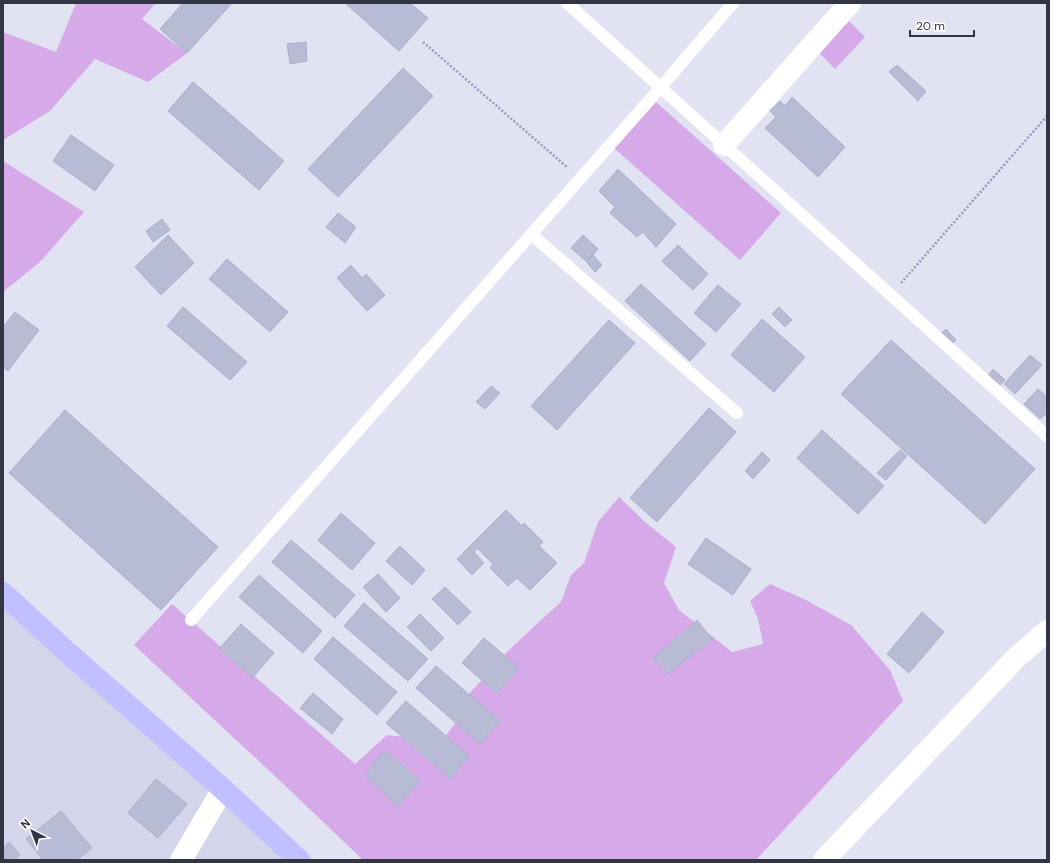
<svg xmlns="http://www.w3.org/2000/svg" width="1050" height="863" viewBox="0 0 1050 863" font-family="'DM Sans',sans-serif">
<rect width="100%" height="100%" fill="#e2e3f2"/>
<path fill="#d4d5ea" d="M3 580 310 860H3Z"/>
<path fill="#d6a9e8" d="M76 3H156L142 19 187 53 148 82 95 59 50 111 3 140V32L56 52Z
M849 21 865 37 835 69 819 53Z
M656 102 781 213 740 260 614 148Z
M3 161 84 212 40 262 3 292Z
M619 497 645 522 676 547 664 583 679 610 732 652 763 644 758 619 750 601 770 584 806 600 851 625 890 670 903 701 756 860H363L276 777 134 645 172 604 355 764 387 735 442 741 467 707 469 694 509 650 542 619 561 602 571 575 584 563 598 522Z"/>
<path fill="#b7bbd3" stroke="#aaafce" d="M183 3H232L187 53 160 29Z
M345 3H410L428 18 399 51Z
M306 42 307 61 290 64 287 44Z
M897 65 926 91 918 101 889 72Z
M403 68 433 96 338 197 308 169Z
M193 82 284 161 259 190 168 111Z
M792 97 845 147 818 177 765 128 776 117 770 111 780 101 785 106Z
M71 135 114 165 95 191 53 161Z
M618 169 676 224 656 247 643 232 637 237 610 213 615 207 599 191Z
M338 213 356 227 345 243 326 227Z
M162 219 170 230 153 242 146 231Z
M168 235 194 263 161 295 135 267Z
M583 235 598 249 587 262 571 248Z
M678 245 708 274 693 290 662 261Z
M592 254 602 265 595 272 587 262Z
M227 259 288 312 270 332 209 279Z
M351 265 362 278 366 274 385 295 367 311 337 278Z
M641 284 706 344 690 361 625 301Z
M718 285 741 304 716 332 694 313Z
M183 307 247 362 230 380 167 326Z
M779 307 792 320 785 327 772 314Z
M15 312 39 330 8 371 3 367V327Z
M762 319 805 357 774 392 731 355Z
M609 320 635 343 557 430 531 406Z
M946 329 956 340 949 346 939 335Z
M891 340 1035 469 985 524 841 394Z
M1030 355 1042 365 1015 394 1004 384Z
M993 369 1005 380 998 387 987 377Z
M491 386 500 393 485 409 476 402Z
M1038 389 1047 397V413L1040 419 1024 404Z
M709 408 736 432 657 522 630 498Z
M65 410 218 547 161 610 9 473Z
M822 430 884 486 858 514 797 458Z
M900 450 907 456 886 480 877 473Z
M762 452 770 460 753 479 745 471Z
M506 510 522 526 524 523 543 542 539 546 557 563 530 590 517 578 508 586 490 568 493 564 477 548 474 552 484 563 472 575 457 559Z
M341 513 375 543 352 570 318 540Z
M706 538 751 569 733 595 688 564Z
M291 540 355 595 335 618 272 562Z
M400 546 425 570 412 585 386 561Z
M378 574 400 598 386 612 363 587Z
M259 575 322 631 303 653 239 597Z
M445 587 471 612 458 625 432 599Z
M364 603 428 659 408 681 344 626Z
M922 612 944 632 909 673 887 654Z
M420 614 444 638 431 651 407 627Z
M697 620 712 639 668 674 653 658Z
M241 624 274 653 252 678 219 649Z
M333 637 397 692 377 715 314 659Z
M484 638 519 668 497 693 462 663Z
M436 666 500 721 480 744 416 688Z
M313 693 343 719 332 734 300 708Z
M406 701 469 756 450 779 386 723Z
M385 750 420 781 398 806 364 775Z
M156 779 187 804 158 838 128 813Z
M61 811 92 848 77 860H43L26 839Z
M9 842 20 855 14 860H3V849Z"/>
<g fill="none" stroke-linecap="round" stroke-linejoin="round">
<path stroke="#9599bf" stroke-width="2.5" stroke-dasharray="2 2" stroke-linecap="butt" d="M423 42 568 168
M901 283 1047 116"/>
<path stroke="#fff" stroke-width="12" d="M567 3 1047 436
M531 234 737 413
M191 620 661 87 733 3"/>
<path stroke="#fff" stroke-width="22" d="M724 145 850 3
M181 860 223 789
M824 860 1016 658 1047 631"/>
<path stroke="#c0bfff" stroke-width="22" d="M3 593 67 652 223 789 299 860"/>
</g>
<rect width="1050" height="863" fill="none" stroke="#323543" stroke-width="8"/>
<g transform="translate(32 831) rotate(318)" stroke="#ffffff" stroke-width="3" paint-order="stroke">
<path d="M0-3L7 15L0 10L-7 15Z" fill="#323543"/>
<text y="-6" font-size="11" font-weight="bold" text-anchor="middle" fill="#323543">N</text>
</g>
<path d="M910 30v6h64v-6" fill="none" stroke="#323543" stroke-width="2"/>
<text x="916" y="30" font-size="12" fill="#323543" stroke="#ffffff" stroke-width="3" paint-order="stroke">20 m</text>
</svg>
